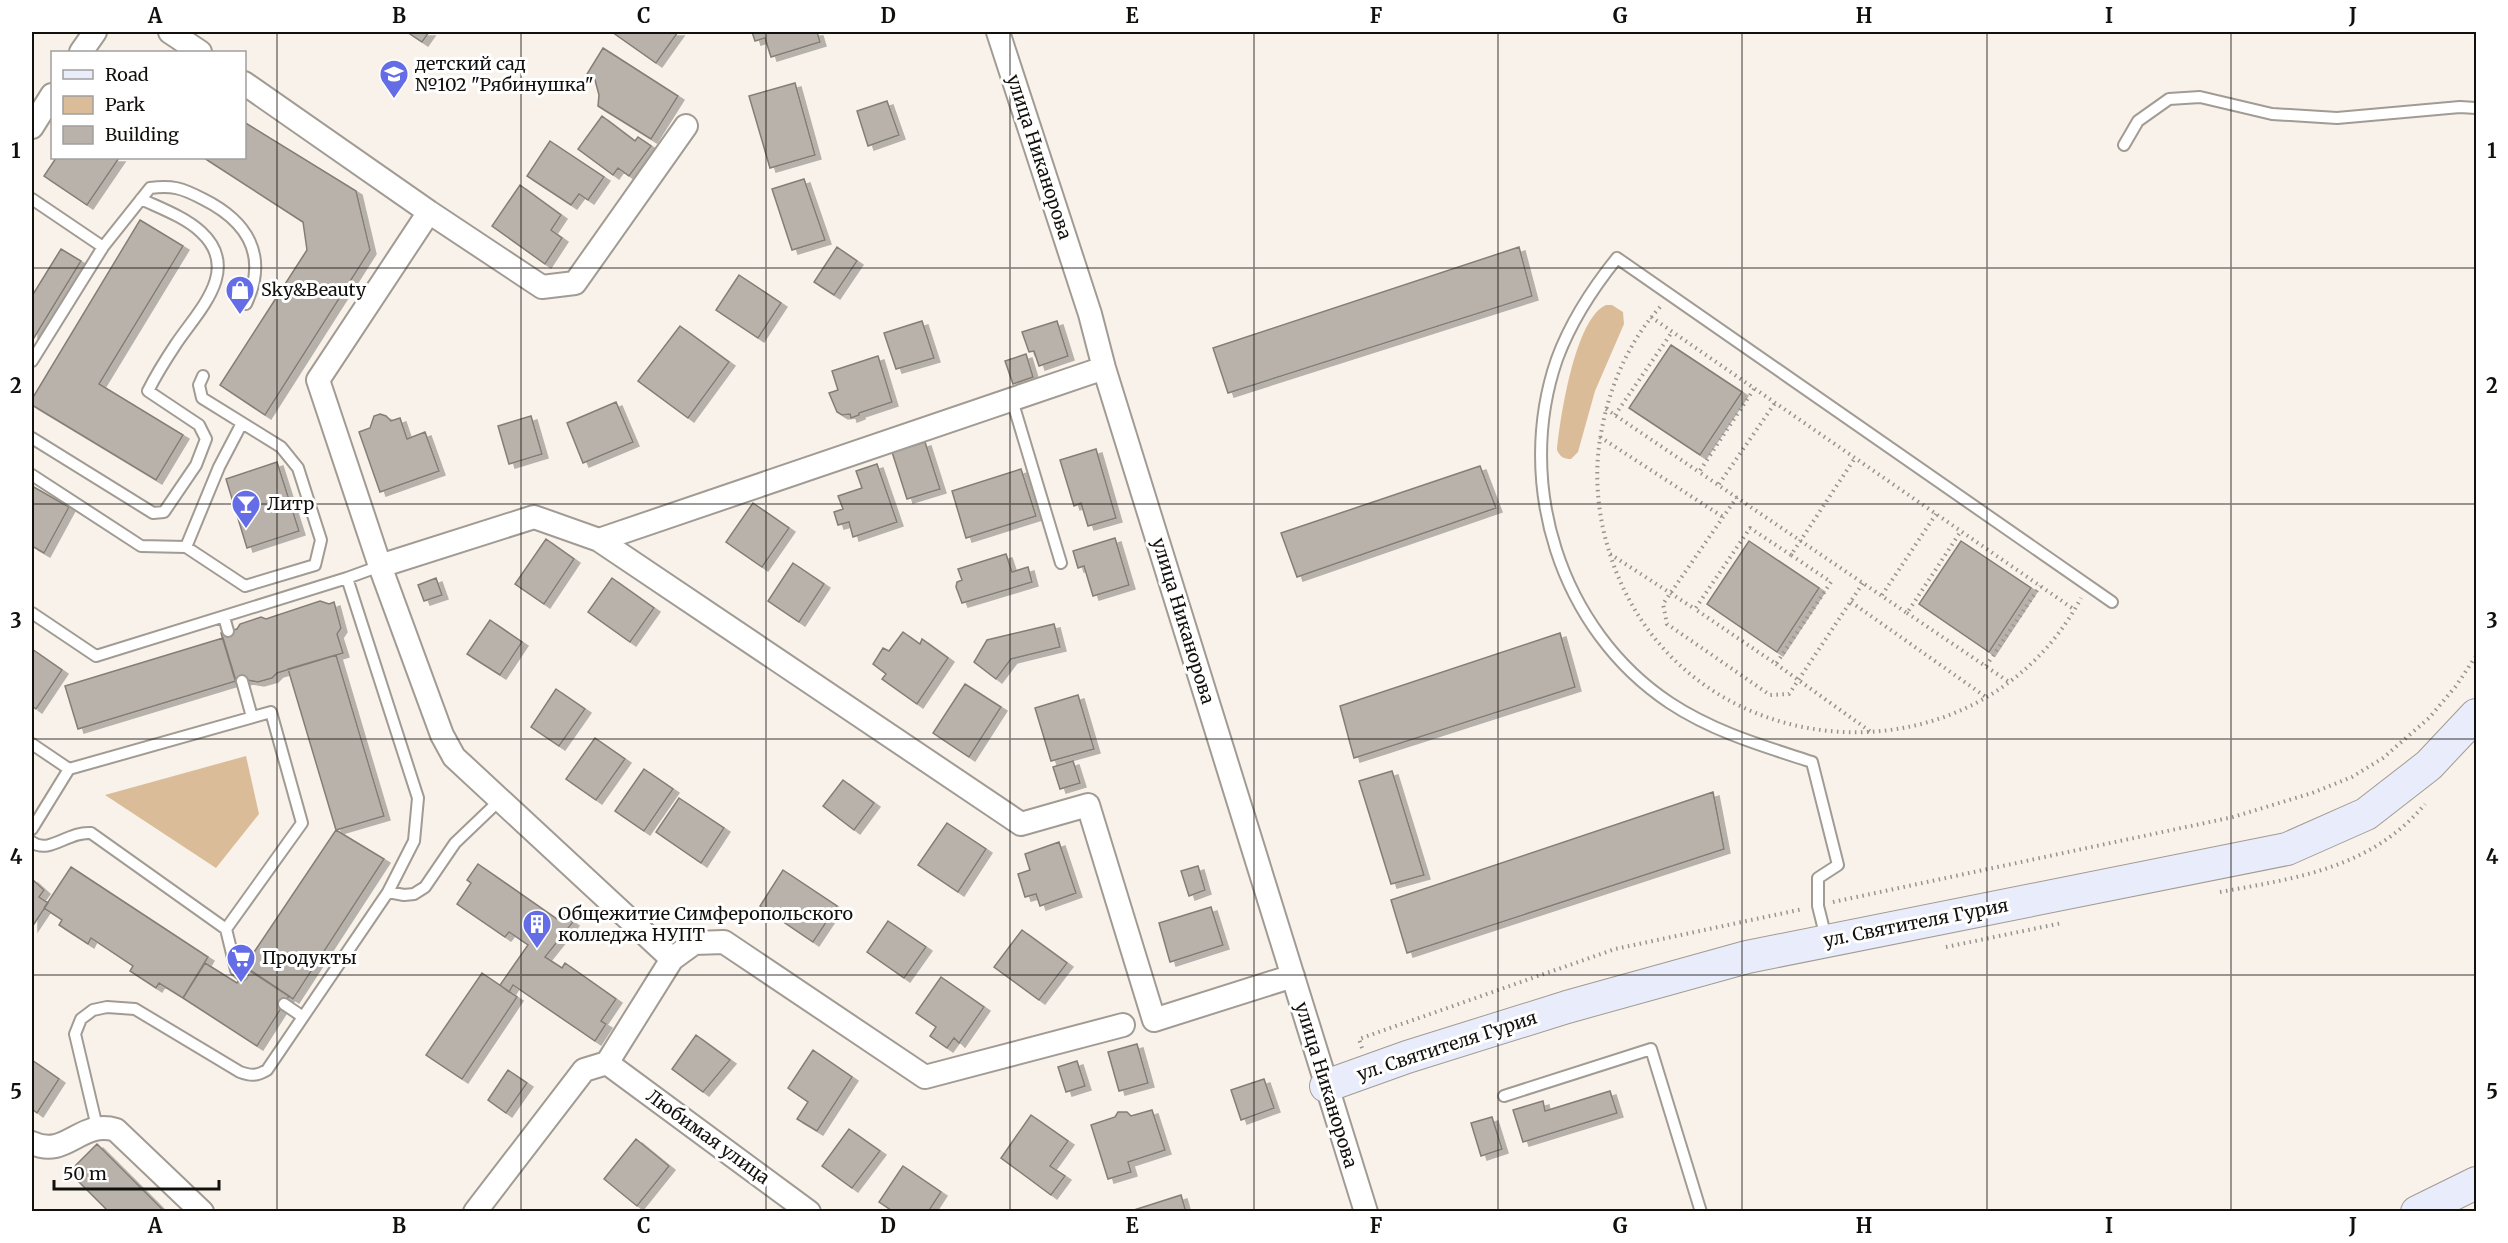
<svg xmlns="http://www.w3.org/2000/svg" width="2508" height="1243" viewBox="0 0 2508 1243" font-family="Merriweather,serif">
<defs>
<filter id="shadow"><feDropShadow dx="6" dy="4" stdDeviation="0" flood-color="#0004"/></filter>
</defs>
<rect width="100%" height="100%" fill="#f9f2ea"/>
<path fill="#dabd98" d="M1606 305H1612L1623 312 1624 324 1595 391 1578 452 1571 459C1564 459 1560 457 1557 450 1560 419 1575 318 1606 305Z
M246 756 259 814 216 868 105 795Z"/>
<path fill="#b9b2aa" stroke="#847e76" stroke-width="1.5" filter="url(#shadow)" d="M407 32H429L422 42Z
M612 32H678L656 63Z
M752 32H817L820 42 771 57 765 38 755 41Z
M603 48 678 96 651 139 598 106 599 95 595 80 587 74Z
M795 83 815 155 770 168 749 96Z
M887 101 899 135 868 146 857 111Z
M602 116 635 141 638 137 651 146 629 176 618 168 613 175 578 149Z
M244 122 356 191 370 250 265 415 220 385 307 250 303 222 204 158H244Z
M550 141 604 177 588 200 579 194 571 205 527 176Z
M56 158H119L87 205 44 176Z
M804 179 825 240 792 250 772 189Z
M520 185 561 215 551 230 562 238 545 264 492 226Z
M140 220 183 246 99 384 183 435 156 480 32 405V399Z
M837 247 857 261 834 295 814 282Z
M1519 247 1532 296 1228 393 1213 348Z
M61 249 81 261 32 341V296Z
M739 275 781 303 758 338 716 310Z
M922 321 934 358 896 369 884 333Z
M1057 321 1068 356 1039 366 1034 351 1029 352 1022 332Z
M680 326 729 362 688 418 638 381Z
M1671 345 1742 392 1700 455 1629 408Z
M1026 354 1033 377 1013 384 1005 361Z
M878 356 892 402 859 413V415L851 418 850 414 842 415 837 412 829 393 838 390 832 371Z
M616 402 633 442 583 463 567 423Z
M380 414 386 416 391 421 400 418 407 439 425 432 439 471 380 492 359 432 370 428 374 416Z
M531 416 542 454 509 464 498 426Z
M925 442 940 489 907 499 892 452Z
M1096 449 1116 518 1088 526 1081 503 1074 506 1060 460Z
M277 462 299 531 247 548 226 479Z
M877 464 897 522 853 537 849 522 838 525 834 512 843 509 838 496 862 488 856 471Z
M1480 466 1496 508 1297 577 1281 533Z
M1021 469 1036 516 966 538 952 491Z
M32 486 69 507 44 553 32 546Z
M753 503 789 528 762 567 726 542Z
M1115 538 1129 585 1093 596 1084 566 1078 568 1073 551Z
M546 539 574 559 544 604 515 584Z
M1749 541 1819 588 1777 652 1707 604Z
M1961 541 2031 588 1989 652 1919 604Z
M1006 554 1012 572 1028 567 1032 582 962 603 956 587 957 582 962 580 958 569Z
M793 563 824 584 799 622 768 601Z
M436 578 442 595 424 601 418 585Z
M612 578 654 608 630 642 588 612Z
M320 601 329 604 334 602 341 628 337 634 343 653 277 673 272 678 258 682 247 680 236 683 221 633 237 629 240 624 261 617 266 619Z
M490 620 522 642 500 675 467 654Z
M1054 624 1060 647 1011 659 996 679 974 662 987 640Z
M903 632 920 644 922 639 948 658 917 704 882 679 886 674 873 664 883 648 889 651Z
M1560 633 1575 687 1354 758 1340 706Z
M223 638 236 681 78 729 65 686Z
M32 649 62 670 36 709 32 706Z
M336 655 384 816 336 830 288 669Z
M965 684 1001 707 969 757 933 733Z
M556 689 585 709 559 746 531 727Z
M1078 695 1094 749 1051 761 1035 708Z
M595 738 625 759 596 800 566 779Z
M1073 761 1080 783 1060 789 1053 767Z
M644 769 673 789 644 831 615 811Z
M1392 771 1424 875 1391 884 1359 781Z
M843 780 874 803 854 830 823 806Z
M1713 792 1724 849 1407 953 1391 900Z
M679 798 724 828 701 863 656 832Z
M947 823 986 849 958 892 918 865Z
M336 830 384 859 293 999 244 967Z
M1059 842 1076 893 1040 906 1036 894 1025 897 1018 874 1030 870 1025 854Z
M478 864 557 919 561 913 573 922 545 957 562 968 565 963 616 999 601 1021 606 1024 595 1041 513 985 509 992 500 985 528 945 509 932 505 937 457 904 471 883 467 880Z
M1198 866 1205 890 1189 896 1181 871Z
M71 867 208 957 183 998 159 983 156 988 130 971 133 966 91 938 88 944 59 925 62 920 44 908Z
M783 870 837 906 813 942 760 906Z
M32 879 44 890 39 897 48 903 32 927Z
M1211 907 1223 945 1170 962 1159 923Z
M888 921 926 947 904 978 867 952Z
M1022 930 1067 963 1039 1000 994 967Z
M205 963 237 983 247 968 289 996 257 1046 183 998Z
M482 973 517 997 462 1079 426 1055Z
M941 977 984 1007 959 1043 954 1038 947 1048 930 1036 936 1027 916 1013Z
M696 1035 730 1060 703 1092 672 1069Z
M1137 1044 1148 1083 1119 1091 1108 1052Z
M813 1050 852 1077 817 1131 797 1119 808 1102 788 1088Z
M32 1060 59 1079 37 1113 32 1109Z
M1077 1061 1085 1086 1066 1092 1058 1067Z
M508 1070 527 1083 506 1113 488 1100Z
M1264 1079 1274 1108 1241 1120 1231 1090Z
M1610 1091 1617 1113 1523 1142 1513 1110 1543 1101 1545 1111Z
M1152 1110 1165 1150 1128 1162 1131 1172 1108 1179 1091 1125 1115 1117 1118 1112H1127L1131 1116Z
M1031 1115 1068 1141 1050 1166 1065 1176 1051 1195 1001 1158Z
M1492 1117 1502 1149 1481 1156 1471 1123Z
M849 1129 880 1151 852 1188 822 1166Z
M636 1139 669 1166 637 1206 604 1179Z
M97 1144 165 1212H109L69 1172Z
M903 1166 941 1192 928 1212H894L879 1202Z
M1181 1195 1186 1212H1135L1134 1210Z"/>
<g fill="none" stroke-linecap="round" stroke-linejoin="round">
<g stroke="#a19b93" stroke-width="14">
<path id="lane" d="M2124 145 2138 121 2169 99 2200 97 2272 114 2337 118 2460 107 2476 108
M32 199 103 247 150 188C172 185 182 188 203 199 247 221 269 255 246 304
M32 361 103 247
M1012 400 1061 563
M32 438 153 513 164 512 196 465 206 439 199 425 148 391C156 375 166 359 176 344 198 311 242 270 201 232 185 217 160 208 141 199
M32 475 141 546 186 547 245 586 315 565 321 540 298 468 281 447 202 398 199 385 203 376
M186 547 219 467 242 423
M32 613 96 656 347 578
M224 617 228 631
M242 681 252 717
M32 744 69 769
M32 829 69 769 271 712 302 823 226 929 91 833C68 831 49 855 32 842
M388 892 404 895 414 894 425 887 455 843 501 799
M226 929 236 970 242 975
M1826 938 1818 906V878L1838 865 1812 762C1763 746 1714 732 1670 703 1560 630 1514 483 1557 359 1571 321 1592 289 1617 258L2112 602
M284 1004 303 1017 388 892 414 841 418 798 347 578 380 566
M1504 1096 1651 1049 1701 1212
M97 1127 75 1034 81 1019 93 1010 107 1007 135 1009 240 1072C251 1076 257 1076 267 1070L303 1017"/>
</g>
<g stroke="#a19b93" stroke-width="26">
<path id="street" d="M170 32 200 52
M998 32 1090 314 1104 368 1366 1212
M81 52 95 32
M244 83 429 212 542 287 575 283 686 126
M32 127 52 95
M429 212 318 380 380 566 442 735 454 757 672 959
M599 540 1021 824 1088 805 1154 1020 1293 976
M380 566 534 517 599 540 1104 368
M607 1063 809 1212
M32 1143C67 1159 80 1119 116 1130L202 1212
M475 1212 584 1070 607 1063 672 959 694 943 724 942 925 1077 1123 1025"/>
</g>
<g stroke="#a19b93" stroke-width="34">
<path id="secondary" d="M1326 1086 1407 1057 1567 1007 1747 957 2287 849 2366 814 2429 765 2476 715
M2417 1212 2476 1183"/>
</g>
<path stroke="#98938e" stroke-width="4" stroke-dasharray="1.5 4.5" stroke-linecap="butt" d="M1660 307C1625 346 1606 395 1599 446 1594 487 1600 528 1614 566 1690 772 1978 791 2081 598
M1651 317 2075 610
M1754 389 1699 472 1907 613 1961 531
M1606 409 1699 472
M1615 415 1672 332
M1600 437 1723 517
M1719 484 1775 403
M1737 497 1663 604 1667 624 1770 695 1789 694 1863 583
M1610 554 1695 609
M1791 555 1750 528 1695 609 1776 664 1831 582 1791 555 1855 458
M1882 595 1936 514
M1851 602 1986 697
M1907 613 2009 682
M1776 664 1871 732
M1986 666 2040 586
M2220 892C2297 878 2372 868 2425 804
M1833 902 2233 817 2312 793 2352 777 2383 758 2429 718 2456 686 2476 656
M1946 947 2062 923
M1362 1048 1359 1039 1615 949 1803 909"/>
<use href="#lane" stroke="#fff" stroke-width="10"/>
<use href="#street" stroke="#fff" stroke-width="22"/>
<use href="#secondary" stroke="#e9ecfa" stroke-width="32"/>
</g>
<path fill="none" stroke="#12100d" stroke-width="1.5" stroke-opacity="0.55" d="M277 32V1212M521 32V1212M766 32V1212M1010 32V1212M1254 32V1212M1498 32V1212M1742 32V1212M1987 32V1212M2231 32V1212M32 268H2476M32 504H2476M32 739H2476M32 975H2476"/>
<defs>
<g id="school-pin" transform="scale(1.5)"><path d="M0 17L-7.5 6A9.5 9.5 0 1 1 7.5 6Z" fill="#656de6" stroke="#fff"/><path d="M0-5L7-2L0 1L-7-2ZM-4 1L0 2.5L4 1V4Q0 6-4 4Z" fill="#fff"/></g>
<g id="shop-pin" transform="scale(1.5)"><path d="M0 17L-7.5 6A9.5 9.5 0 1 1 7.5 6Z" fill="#656de6" stroke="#fff"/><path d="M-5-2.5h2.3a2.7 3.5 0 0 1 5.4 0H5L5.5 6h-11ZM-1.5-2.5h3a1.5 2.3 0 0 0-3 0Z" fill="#fff"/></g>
<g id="bar-pin" transform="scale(1.5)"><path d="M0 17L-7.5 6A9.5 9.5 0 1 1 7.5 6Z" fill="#656de6" stroke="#fff"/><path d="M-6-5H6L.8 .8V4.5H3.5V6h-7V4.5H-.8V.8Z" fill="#fff"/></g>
<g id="building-pin" transform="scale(1.5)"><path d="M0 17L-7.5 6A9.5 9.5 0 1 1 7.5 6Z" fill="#656de6" stroke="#fff"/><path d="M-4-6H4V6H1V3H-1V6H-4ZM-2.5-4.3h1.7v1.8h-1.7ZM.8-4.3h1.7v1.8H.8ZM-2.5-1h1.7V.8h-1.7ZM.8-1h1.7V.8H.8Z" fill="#fff"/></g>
<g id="supermarket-pin" transform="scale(1.5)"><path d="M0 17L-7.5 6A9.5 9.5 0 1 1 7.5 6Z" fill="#656de6" stroke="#fff"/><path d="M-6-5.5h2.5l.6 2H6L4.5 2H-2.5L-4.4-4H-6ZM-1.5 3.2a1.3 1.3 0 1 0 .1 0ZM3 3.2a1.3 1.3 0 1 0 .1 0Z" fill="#fff"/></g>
</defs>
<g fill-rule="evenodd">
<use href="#school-pin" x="394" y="74"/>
<use href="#shop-pin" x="240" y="290"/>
<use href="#bar-pin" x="246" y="504"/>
<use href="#building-pin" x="537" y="924"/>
<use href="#supermarket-pin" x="241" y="958"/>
</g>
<g text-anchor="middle" stroke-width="6" stroke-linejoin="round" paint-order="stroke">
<g font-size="18" fill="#12100d" stroke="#fff" text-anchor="start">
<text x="415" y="70">детский сад<tspan x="415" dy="21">№102 "Рябинушка"</tspan></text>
<text x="261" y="296">Sky&amp;Beauty</text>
<text x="267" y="510">Литр</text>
<text x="558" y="920">Общежитие Симферопольского<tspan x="558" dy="21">колледжа НУПТ</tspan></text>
<text x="262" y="964">Продукты</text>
</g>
<g font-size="18" fill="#12100d" stroke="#fff">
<text transform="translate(1039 157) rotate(72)" y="6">улица Никанорова</text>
<text transform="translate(1183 621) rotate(73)" y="6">улица Никанорова</text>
<text transform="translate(1916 923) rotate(-11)" y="6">ул. Святителя Гурия</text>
<text transform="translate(1447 1046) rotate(-18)" y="6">ул. Святителя Гурия</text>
<text transform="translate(1326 1085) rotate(73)" y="6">улица Никанорова</text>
<text transform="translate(708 1137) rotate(36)" y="6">Любимая улица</text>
</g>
</g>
<rect width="2508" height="1243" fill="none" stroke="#ffffff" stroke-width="66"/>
<rect x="51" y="51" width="195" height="108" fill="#ffffff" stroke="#a09f9e" stroke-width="1.5"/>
<rect x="63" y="70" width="30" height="9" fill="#e9ecfa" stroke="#a09f9e" stroke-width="1.5"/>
<text x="105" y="81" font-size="18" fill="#12100d">Road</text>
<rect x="63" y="96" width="30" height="18" fill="#dabd98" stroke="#a09f9e" stroke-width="1.5"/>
<text x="105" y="111" font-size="18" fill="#12100d">Park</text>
<rect x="63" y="126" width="30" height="18" fill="#b9b2aa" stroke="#a09f9e" stroke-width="1.5"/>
<text x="105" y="141" font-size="18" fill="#12100d">Building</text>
<path d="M54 1180v9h165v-9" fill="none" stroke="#12100d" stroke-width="3"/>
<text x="63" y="1180" font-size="18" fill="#12100d" stroke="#ffffff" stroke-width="4.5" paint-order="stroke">50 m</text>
<rect x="33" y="33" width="2442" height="1177" fill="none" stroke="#12100d" stroke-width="2"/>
<g font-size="20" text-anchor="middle" font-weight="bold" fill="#12100d">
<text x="155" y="23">A</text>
<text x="399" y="23">B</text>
<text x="644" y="23">C</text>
<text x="888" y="23">D</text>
<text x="1132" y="23">E</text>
<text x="1376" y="23">F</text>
<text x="1620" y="23">G</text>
<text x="1864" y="23">H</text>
<text x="2109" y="23">I</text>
<text x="2353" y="23">J</text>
<text x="16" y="158">1</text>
<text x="2492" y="158">1</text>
<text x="16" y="393">2</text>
<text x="2492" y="393">2</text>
<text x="16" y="628">3</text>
<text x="2492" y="628">3</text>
<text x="16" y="864">4</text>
<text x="2492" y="864">4</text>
<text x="16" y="1099">5</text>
<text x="2492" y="1099">5</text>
<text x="155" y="1233">A</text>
<text x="399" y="1233">B</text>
<text x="644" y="1233">C</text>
<text x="888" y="1233">D</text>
<text x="1132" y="1233">E</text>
<text x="1376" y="1233">F</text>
<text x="1620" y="1233">G</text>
<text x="1864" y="1233">H</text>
<text x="2109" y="1233">I</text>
<text x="2353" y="1233">J</text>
</g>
</svg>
